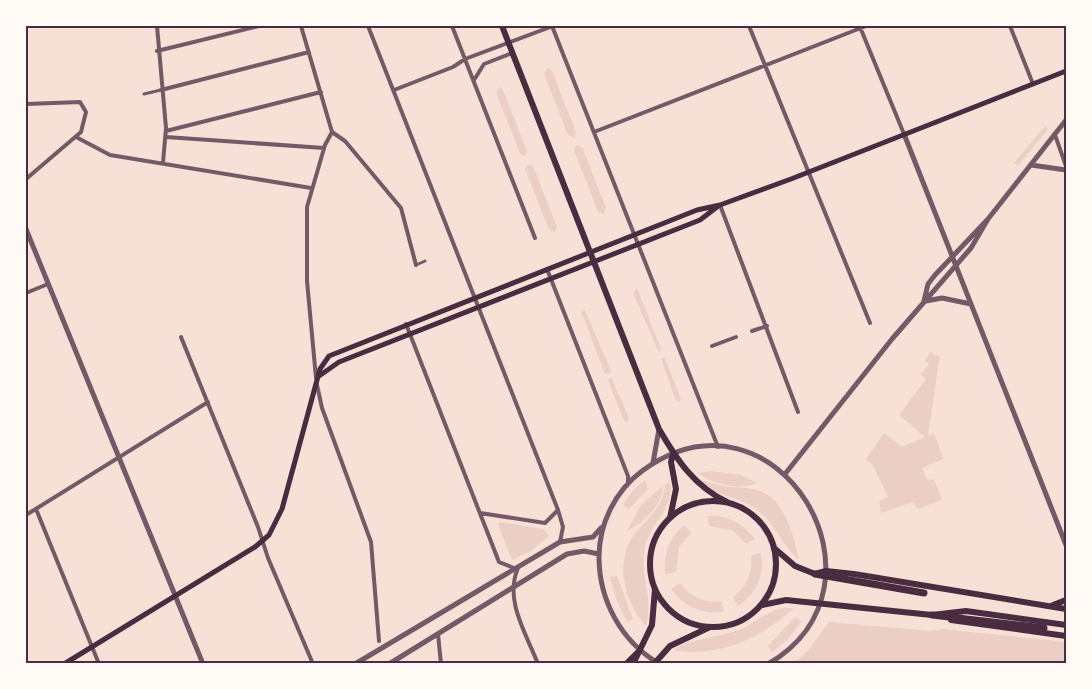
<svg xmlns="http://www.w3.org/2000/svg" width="1092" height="689" viewBox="0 0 1092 689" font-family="Rubik,sans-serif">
<rect width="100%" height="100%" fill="#f7e1d7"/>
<path fill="#ebcfc5" d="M547 68 552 71 576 132 574 138 568 135 544 74Z
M500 87 503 90 527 151 525 156 520 154 496 92Z
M1045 126 1048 129 1018 166 1014 163Z
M576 145 582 147 606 208 604 214 598 212 574 150Z
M528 164 533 166 557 227 555 232 549 230 525 169Z
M637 288 661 349 659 353 633 293Z
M585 310 611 371 609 374H605L581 311Z
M931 352 936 356 940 355 928 435 934 433 943 459 922 468 928 481 934 479 942 500 918 509 913 502 881 513 879 501 888 497 874 467 866 459 884 433 902 447 925 437 899 415 926 379 921 374 929 364 925 360Z
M661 358H665L681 400 679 402 675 399Z
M611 377 629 418 627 422 624 421 608 380Z
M712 471 740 475 758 483C740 491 713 484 697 473Z
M645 480 648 489 629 509 623 505 633 490Z
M702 480C720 488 735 486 753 489 784 494 793 534 799 560 781 545 775 522 756 509 741 497 712 496 702 480Z
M670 482C674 509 651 522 645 546 639 573 654 598 646 626 624 602 614 563 634 535 646 518 664 508 665 485Z
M663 486C663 506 643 523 627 531L641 505Z
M708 516C729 515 742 523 755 539L746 544 733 531 709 526Z
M500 522 543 529 549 536 531 551 512 560 498 524Z
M684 525 691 533 679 547 676 572 665 574C663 554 669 538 684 525Z
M761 553C765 575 756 594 738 606L733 597C747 587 753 573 751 555Z
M617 576 633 619 627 622 617 601 610 577Z
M680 583C690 597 704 603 721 601L724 612C702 614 684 607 671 589Z
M782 608H794C760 639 719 658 673 650 693 638 714 638 736 631 753 625 765 612 782 608Z
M795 617 802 621 787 640 772 652 768 646Z
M829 622 931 631 943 629 1066 642V663H793L806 653Z"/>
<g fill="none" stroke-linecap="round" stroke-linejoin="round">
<path stroke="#755966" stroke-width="3" d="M144 94 161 90
M416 265 425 261"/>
<path stroke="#755966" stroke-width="4" d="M157 26 166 128 163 163
M301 26 332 132 325 145 307 207V281L316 378
M368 26 558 510 563 527 560 542
M452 26 535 238
M552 26 718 447
M749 26 870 323
M1010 26 1033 84
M860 27 904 134
M157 51 259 26
M474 80 484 64 512 53
M161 90 309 52
M394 90 453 67 465 59 553 26
M26 104 80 102 86 112 81 132 26 179
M166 131 321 92
M332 132 345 141 401 208 416 265
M594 132 866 26
M1055 135 1066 166
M76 137 110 155 311 188
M166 137 324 148
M720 205 798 412
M547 269 628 476V483
M26 293 48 284
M406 324 499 562 514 568
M752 331 767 326
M181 337 258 527 268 558 313 664
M712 346 736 337
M317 385 322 408 371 542 379 641
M36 509 99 664
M480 513 545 523 558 510
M26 515 208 402
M518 568C504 600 526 633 538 664
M438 634 441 664"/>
<path stroke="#755966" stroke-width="5" d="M904 134 1066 545
M1031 165 1066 170
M26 229 203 664
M924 301 928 284 935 275 988 219 1066 120
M926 301 942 298 971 304
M653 463 659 429
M785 474 892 339 971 248 988 219
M658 663C621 641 599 600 599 557 599 524 615 491 642 471 777 373 903 586 768 664
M355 664 560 542 593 537 601 528
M389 664 567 554 584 551 599 554"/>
<path stroke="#4a2c40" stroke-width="5" d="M319 376 339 362 700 220 717 207
M64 664 255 547 269 535 282 509 320 369 329 356 697 210 720 205 791 179 1066 71"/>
<path stroke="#4a2c40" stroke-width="6" d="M502 26 659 429C677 460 694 486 727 502
M650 564a63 63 0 1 1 126 0a63 63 0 1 1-126 0Z
M670 518 676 489 671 462 673 454
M774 548 795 566 815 574 826 571 854 574 1066 609
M762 605 786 600 932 615 966 611 1066 625
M1053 605 1066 600
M951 620 1066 636
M626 664 637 653
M633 664 652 625 655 589
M654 664 670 646 710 627"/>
<path stroke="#4a2c40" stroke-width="7" d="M815 574 924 593
M932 615 1044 628"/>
</g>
<rect width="1092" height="689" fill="none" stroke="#fffaf5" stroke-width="54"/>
<rect x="27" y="27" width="1038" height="635" fill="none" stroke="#4a2c40" stroke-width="2"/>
</svg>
